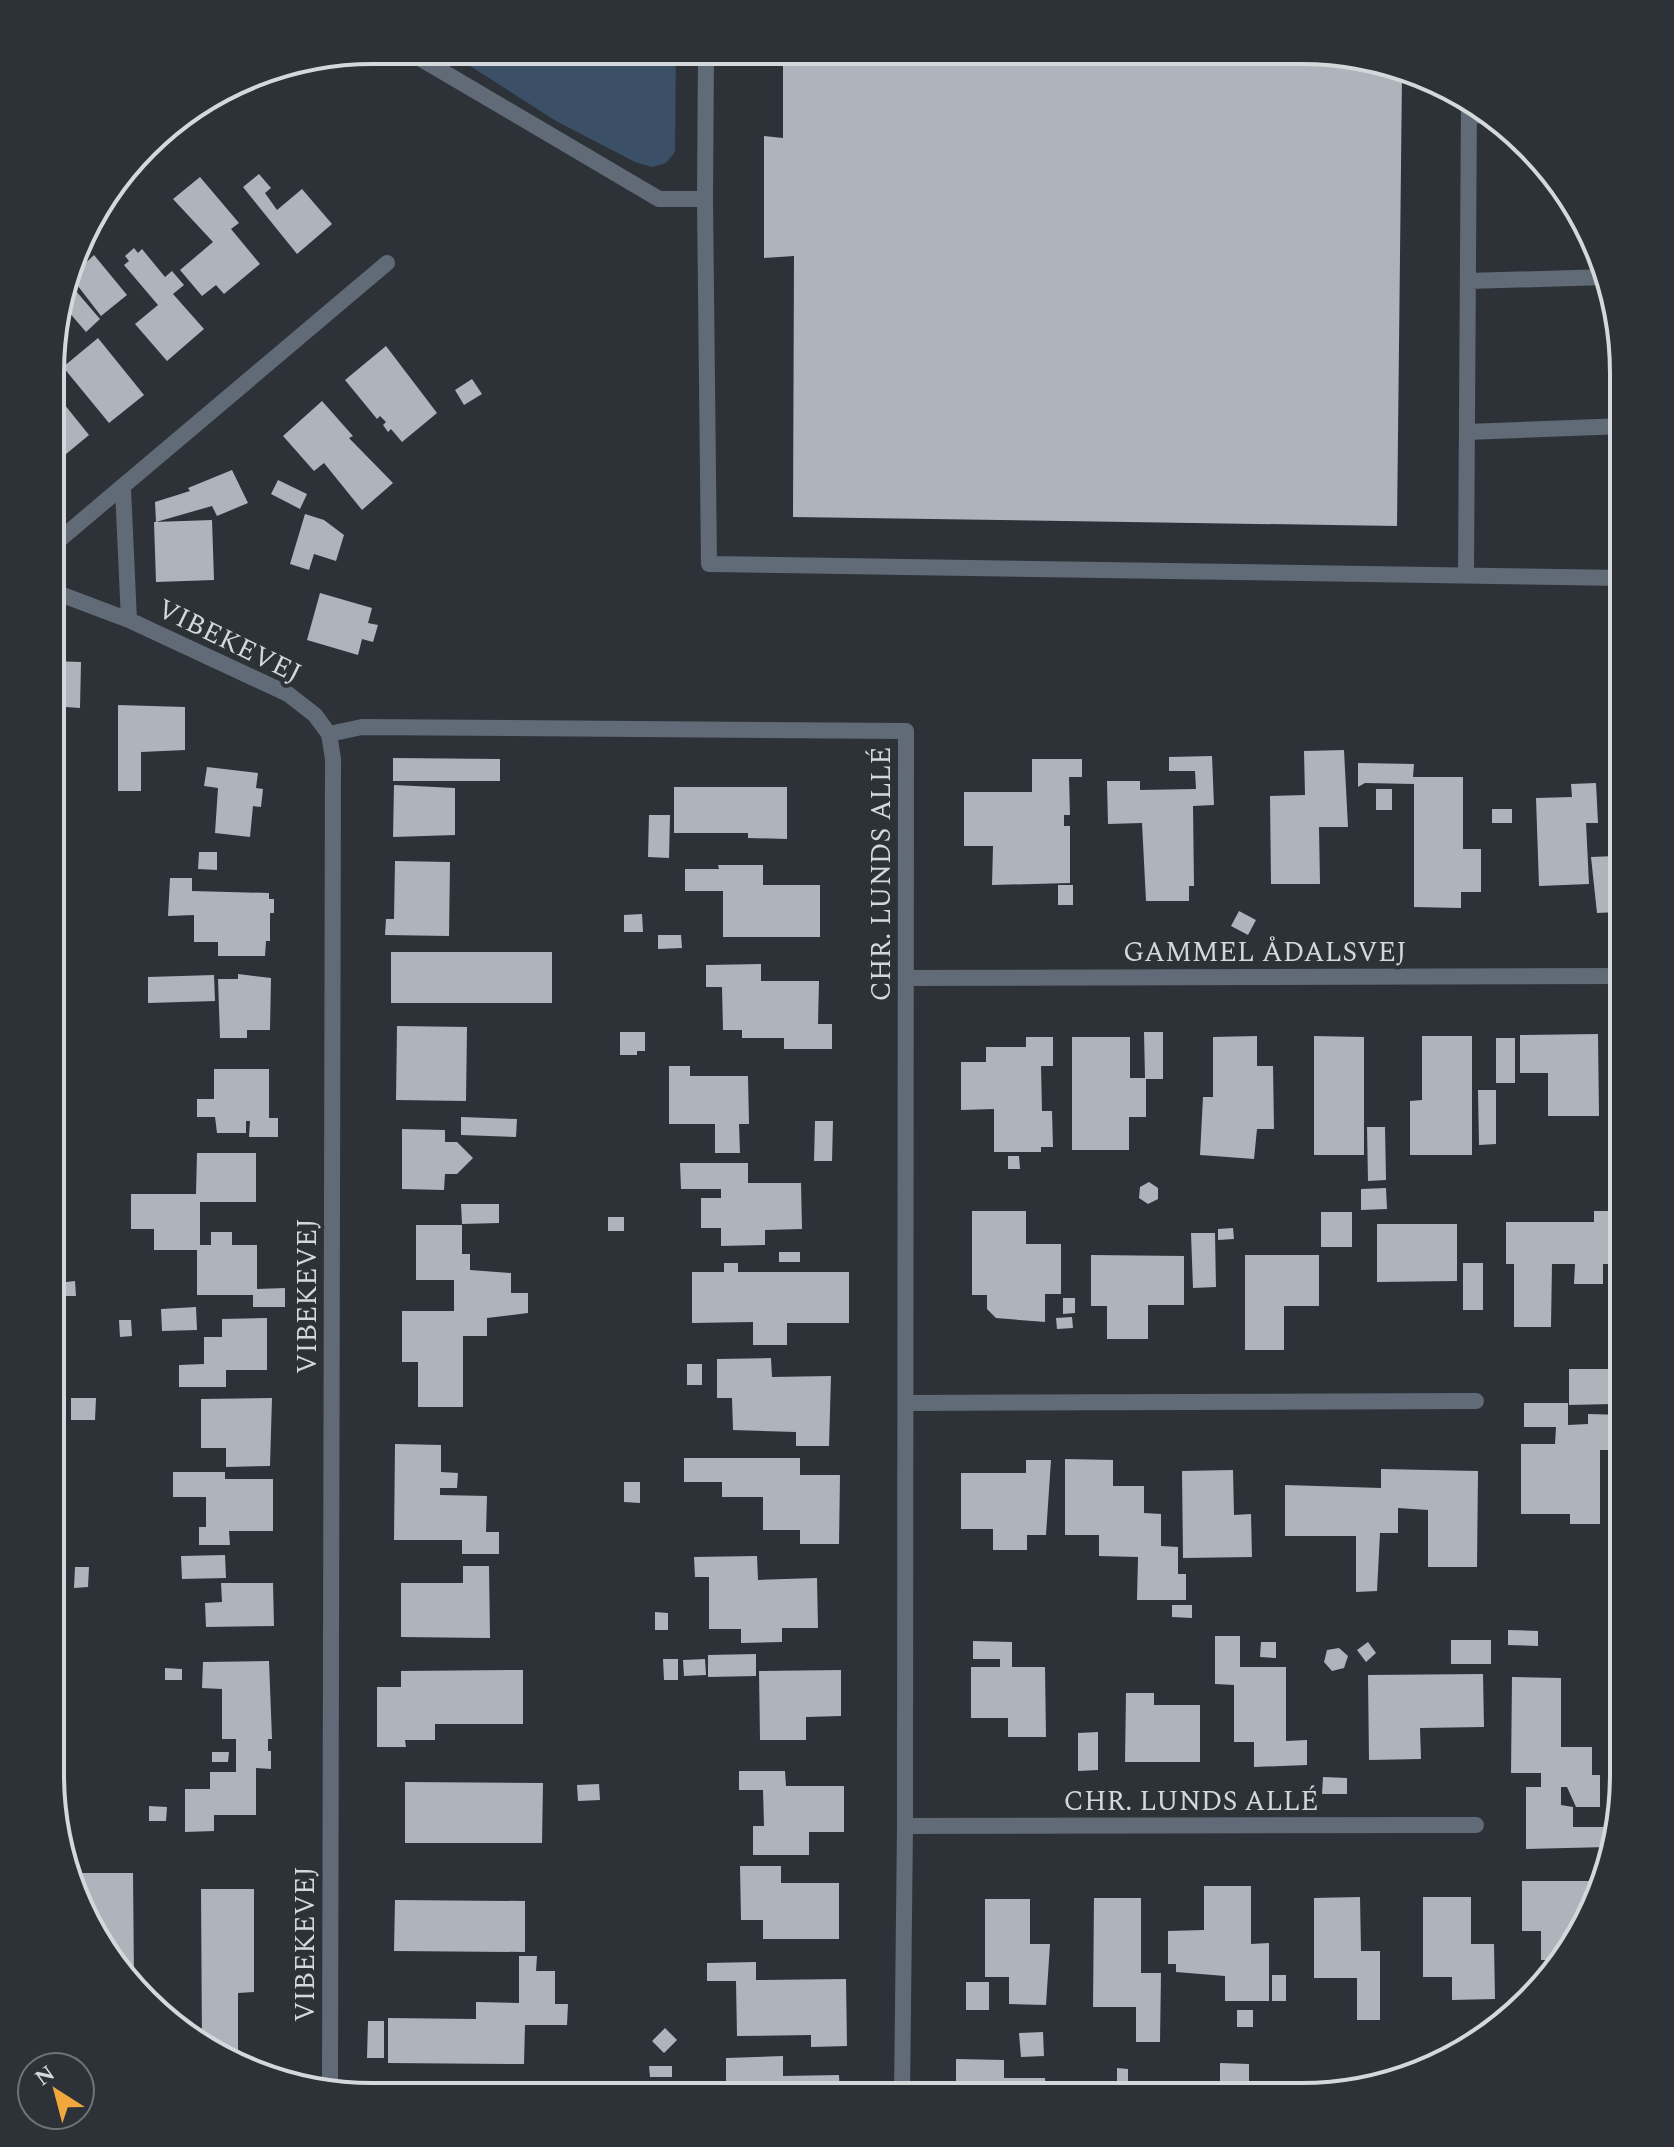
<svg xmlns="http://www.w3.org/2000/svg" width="1674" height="2147" viewBox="0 0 1674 2147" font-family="Spectral,serif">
<rect width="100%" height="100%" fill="#2d3238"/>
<path fill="#3b4f66" d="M445 50 676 51 675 152 666 163 652 167 635 162 556 121Z"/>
<path fill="#aeb4bc" d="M783 51 1343 53 1402 75 1397 526 793 517 794 256 764 258V136L783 138Z
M259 174 271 188 265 193 277 210 302 189 332 224 297 254 243 187Z
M200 177 239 223 231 229 260 264 224 294 216 285 202 296 180 270 213 242 173 199Z
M134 248 138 253 142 249 165 277 172 271 184 285 173 294 204 329 167 361 135 324 158 305 124 265 129 261 125 256Z
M94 255 127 295 101 316 71 277Z
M69 283 100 319 86 332 62 304Z
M98 338 144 395 109 423 63 367Z
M386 346 437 413 402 442 391 429 388 432 383 425 386 422 380 416 377 419 345 380Z
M472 379 482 394 464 405 455 390Z
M56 394 89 435 54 464 53 397Z
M322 401 353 436 349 438 393 483 362 510 324 463 314 471 283 436Z
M232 470 248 503 217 516 212 506 156 522 155 502 190 491 188 488Z
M278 480 307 494 300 509 271 494Z
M305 514 324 520 344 535 336 561 314 554 309 570 290 564Z
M212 520 214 580 156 582 154 522Z
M320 593 372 608 368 623 378 625 373 642 362 639 358 655 307 640Z
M52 661 81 662 80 708 52 706Z
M118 705 185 707V750L141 752V791H118Z
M1344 750 1348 827H1319L1320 884H1271L1270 796 1305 795 1304 751Z
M1212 756 1214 805 1193 806 1194 886H1189V901H1146L1142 823 1108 824 1107 781H1140V790L1196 789 1195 771H1169V757Z
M393 758 500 759V781H393Z
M1032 759H1082V777H1069L1070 815H1064V826H1070V883L992 885 993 846H964V792H1032Z
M1358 763 1414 764 1413 777H1463V849H1481V892H1461V908L1414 907V784L1365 783 1358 787Z
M207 767 258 773 256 788 263 789 261 807 253 806 250 837 215 833 218 788 204 786Z
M1596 783 1598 823H1586L1589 884 1539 886 1536 798 1572 797 1571 784Z
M394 785 455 788V835L393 837Z
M674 787H787V839L748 838V833H674Z
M1376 789H1392V810H1376Z
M1492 809H1512V823H1492Z
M649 815H670L669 858 648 857Z
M199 852H217V870L198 869Z
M1616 856 1618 912 1597 913 1591 857Z
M395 861 450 862 449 936 385 935 386 919H394Z
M718 865H763V885H820V937H723V891H685V869H719Z
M170 878H192V891L269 893V899H274V913H270V941H266L265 956H218V942H194V915L168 916Z
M1058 885H1073V905H1058Z
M1239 911 1256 920 1248 935 1231 926Z
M642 914 643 932H624V915Z
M658 935H681L682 948 658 949Z
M391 952H552V1003H391Z
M761 964V981H819L818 1024H832V1049H784V1038H742V1030H723L722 987H706V965Z
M238 974 271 978 270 1030H247V1038H220L218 979H238Z
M214 975 215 1001 148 1003V977Z
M397 1026 467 1027 466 1101 396 1100Z
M620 1032H645V1051H637V1055H620Z
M1144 1032H1163V1079H1146V1117H1129V1150H1072V1037H1130V1078H1145Z
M1598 1034 1599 1116H1548V1073H1520V1035Z
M1257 1036V1066H1273L1274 1129H1257L1254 1159 1200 1155 1203 1097H1213V1037Z
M1314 1036 1364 1037V1155H1314Z
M1422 1036H1472V1155H1410V1101L1422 1100Z
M1026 1037H1053V1066H1041L1042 1111H1052L1053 1147H1041V1152H994V1109L961 1110V1062H986V1047H1026Z
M1496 1038H1515V1083H1496Z
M669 1066H690V1076H748L749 1124H739L740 1153H715V1124H669Z
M214 1069H269V1118H278V1137H249L250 1121H246V1133H217L215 1117H197V1099H214Z
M51 1081 63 1082V1096L51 1095Z
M1478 1090H1496V1144L1479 1145Z
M461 1117 517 1119 516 1137 461 1135Z
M815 1121H833L832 1161H814Z
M1367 1127H1385L1386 1180 1368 1181Z
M402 1129 445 1130V1142H457L473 1158 457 1174H445L444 1190 402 1189Z
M197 1153H256V1202H200V1245H211V1232H232V1245H257V1289L285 1288V1307H253V1295H197V1250H154V1229H131V1194H196Z
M1008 1156H1019L1020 1169H1008Z
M680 1163H748V1183H801L802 1229 765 1230V1245L721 1246V1228H701V1198H721V1189H681Z
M1149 1182 1158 1188V1199L1148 1204 1139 1198 1140 1187Z
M1386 1188 1387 1209 1361 1210V1189Z
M461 1204H499V1223L462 1224Z
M972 1211H1026V1244H1061V1294H1045V1322L996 1318 987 1309V1295H972Z
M1594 1211H1612V1223H1624V1264H1603V1284H1574L1575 1264H1552L1551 1327H1514V1264H1506V1222H1594Z
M1321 1212H1352V1247H1321Z
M608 1217H624V1231H608Z
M1377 1224H1457V1281L1377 1282Z
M416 1225H462V1254H470V1270L511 1273V1293H528V1313L487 1318V1336H463V1407H418V1362H402V1311H454V1280H416Z
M1233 1228 1234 1239 1218 1240V1229Z
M1191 1233H1215L1216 1287 1193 1288Z
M779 1252H800V1262H779Z
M1091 1255 1184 1256V1305H1148V1339H1107V1306H1091Z
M1245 1255H1319V1306H1284V1350H1245Z
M724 1263H738V1272H849V1323H787V1345H753V1322L692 1323V1272H724Z
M1463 1263H1483V1310H1463Z
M75 1281 76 1296H66V1282Z
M1063 1298H1075V1313L1063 1314Z
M196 1307 197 1330 162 1331 161 1309Z
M1072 1317 1073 1328 1057 1329 1056 1318Z
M267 1318V1370H226V1387H179V1365L204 1364V1337H222V1319Z
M119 1320H131L132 1336 120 1337Z
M771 1358 772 1377 831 1376 829 1446H796V1432L733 1430 732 1398H717V1359Z
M687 1364H702V1385H687Z
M1569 1369H1612V1404L1569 1405Z
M71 1398H96L95 1420H71Z
M272 1398 270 1466 226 1467V1448H201V1399Z
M1524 1403H1568V1425L1588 1424V1414L1624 1415 1623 1450H1600V1524H1570V1514H1521V1444H1555L1556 1427H1524Z
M395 1444 441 1445V1472L458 1473 457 1488H440V1495L487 1496 486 1532H499V1554H462V1540H394Z
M684 1458H800V1475H840L839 1544H800V1530H763V1497H722V1482H684Z
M1065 1459 1113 1460V1486H1144V1513L1161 1514V1546L1178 1547V1574H1186V1600H1137L1138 1557 1099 1556V1535H1065Z
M1026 1460H1051L1046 1535H1027V1550H993V1529H961V1473H1026Z
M1381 1469 1478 1471 1477 1567H1428V1510L1398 1508V1533H1380L1377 1591 1356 1592V1536H1285V1485L1381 1488Z
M1233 1470 1234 1515 1251 1514 1252 1557 1183 1558 1182 1471Z
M173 1472H225V1479H273V1531H229L230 1545H199V1527H206V1497H173Z
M624 1482H640V1503L624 1502Z
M225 1555 226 1578 182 1579 181 1556Z
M757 1556 758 1580 817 1578 818 1628H782V1642L741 1643V1629H709V1577H695L694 1557Z
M463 1566H489L490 1638 401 1637V1583H463Z
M75 1567H89L88 1587 74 1588Z
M221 1583H273L274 1626 206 1627 205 1603 222 1602Z
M1172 1605H1192V1618L1172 1617Z
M655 1612 668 1613V1630H655Z
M1508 1630 1538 1631V1646L1508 1645Z
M1215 1636H1240V1667H1286V1741L1307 1740V1765L1254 1767V1742H1234V1685L1215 1684Z
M1451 1640H1491V1664H1451Z
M973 1641 1012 1642V1667H1045L1046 1737H1008V1718H971V1667H1000V1659H973Z
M1261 1642H1276V1658L1260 1657Z
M1368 1642 1376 1653 1366 1662 1357 1650Z
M1339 1648 1348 1656 1344 1668 1332 1671 1324 1662 1327 1650Z
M756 1654V1676L708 1677V1655Z
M663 1659H678V1680H664Z
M705 1659 706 1675 684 1676 683 1660Z
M269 1661 272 1739H268V1751H271V1769L256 1768V1815H214V1831L185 1832V1789H210V1772H236V1739H222V1689L202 1688 203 1662Z
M165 1668 182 1669V1680H165Z
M523 1670V1724H435V1740H405L406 1747H377V1687H401V1671Z
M841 1670V1716L806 1717V1740H760L759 1671Z
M1483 1674 1484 1727 1420 1728 1421 1759 1369 1760 1368 1675Z
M1512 1677 1561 1678V1747H1592V1775H1600V1807H1576L1567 1787H1561V1805L1573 1807V1827H1608V1847L1526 1849V1787H1541V1773H1511Z
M1126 1693H1154V1705H1200V1762H1125Z
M1098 1732V1770L1078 1771V1733Z
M212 1752H229L228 1762H212Z
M739 1771H785L786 1786H844V1832H809V1855H753V1826H764L763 1790H739Z
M1323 1777 1347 1778V1794H1322Z
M405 1782 543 1783 542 1843H405Z
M599 1784 600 1800 578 1801 577 1785Z
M149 1806 167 1807 166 1821H149Z
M740 1866H781V1883H839V1939H763V1920H741Z
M80 1873H133L134 1978 93 1935 81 1905Z
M1522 1881H1596L1597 1898 1570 1953 1559 1963V1960H1541V1931H1522Z
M1204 1886H1251V1944L1269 1943V2001H1225V1976L1176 1972V1964H1168V1931L1204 1930Z
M201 1889H254V1992L238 1993V2064L202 2047Z
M1360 1897 1361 1951H1380V2020H1357V1978H1314V1898Z
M1423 1897H1471V1944H1494L1495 1999 1452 2000V1977H1423Z
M1094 1898H1141V1973H1161L1160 2042H1136V2007H1093Z
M985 1899H1030V1944H1050L1046 2005 1009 2004V1977H985Z
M395 1900 525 1901V1952L394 1951Z
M519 1956H537L536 1971H555V2004H568L567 2025H525L524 2064 388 2063V2018L476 2019V2002L519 2003Z
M756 1962V1980L846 1979 847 2046 811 2047V2035L737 2036 736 1981H707V1963Z
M1272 1975H1286V2001H1272Z
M966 1982H989V2010H966Z
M1237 2010H1253V2027H1237Z
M368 2021H384V2058H367Z
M665 2028 677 2040 664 2053 652 2041Z
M1043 2032 1044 2056 1021 2057 1019 2033Z
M783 2056V2076L839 2075 840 2096H738V2081H726V2058Z
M956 2059 1004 2060V2078H1045L1046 2096H971V2083H956Z
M1220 2063 1249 2064V2092L1212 2096V2089H1220Z
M649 2066H672V2077H650Z
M1117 2068 1128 2069V2084H1117Z
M1075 2088H1098V2096H1075Z"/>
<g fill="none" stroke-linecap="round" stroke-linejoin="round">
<path stroke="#606b77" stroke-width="16" d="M406 50 659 199H705L706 51
M1469 116 1490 115
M705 199 709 564 1624 578
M1468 281 1608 277
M1467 432 1624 426
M1466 575 1469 100"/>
<path stroke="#606b77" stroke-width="16" d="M123 489 129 620
M52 546 387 263
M52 591 129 620 288 694 315 715 329 734 333 759 330 2092
M329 734 362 727 906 731 905 1826 902 2096
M906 978 1624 976
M906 1403 1476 1401
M905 1826 1476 1825"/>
</g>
<g text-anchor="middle" stroke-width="8" stroke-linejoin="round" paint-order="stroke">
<g font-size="28" fill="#d4d8db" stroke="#2d3238">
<text transform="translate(230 640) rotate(26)" y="10">VIBEKEVEJ</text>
<text transform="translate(880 874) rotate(-90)" y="10">CHR. LUNDS ALLÉ</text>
<text x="1265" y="961">GAMMEL ÅDALSVEJ</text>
<text transform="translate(306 1296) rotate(-90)" y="10">VIBEKEVEJ</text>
<text x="1191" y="1810">CHR. LUNDS ALLÉ</text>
<text transform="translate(304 1944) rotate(-90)" y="10">VIBEKEVEJ</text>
</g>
</g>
<path d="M0 0H1674V2147H0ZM373 64H1301A309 309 0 0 1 1610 373V1774A309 309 0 0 1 1301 2083H373A309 309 0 0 1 64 1774V373A309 309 0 0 1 373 64Z" fill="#2d3238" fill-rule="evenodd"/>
<path fill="none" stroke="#d4d8db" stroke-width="4" d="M373 64H1301A309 309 0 0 1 1610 373V1774A309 309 0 0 1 1301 2083H373A309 309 0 0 1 64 1774V373A309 309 0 0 1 373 64Z"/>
<g transform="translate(56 2091) rotate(324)"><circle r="38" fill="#2d3238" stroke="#707479" stroke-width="2"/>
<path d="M0-6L14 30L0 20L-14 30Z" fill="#efa73e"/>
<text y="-12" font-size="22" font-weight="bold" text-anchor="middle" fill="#d4d8db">N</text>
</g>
</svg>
